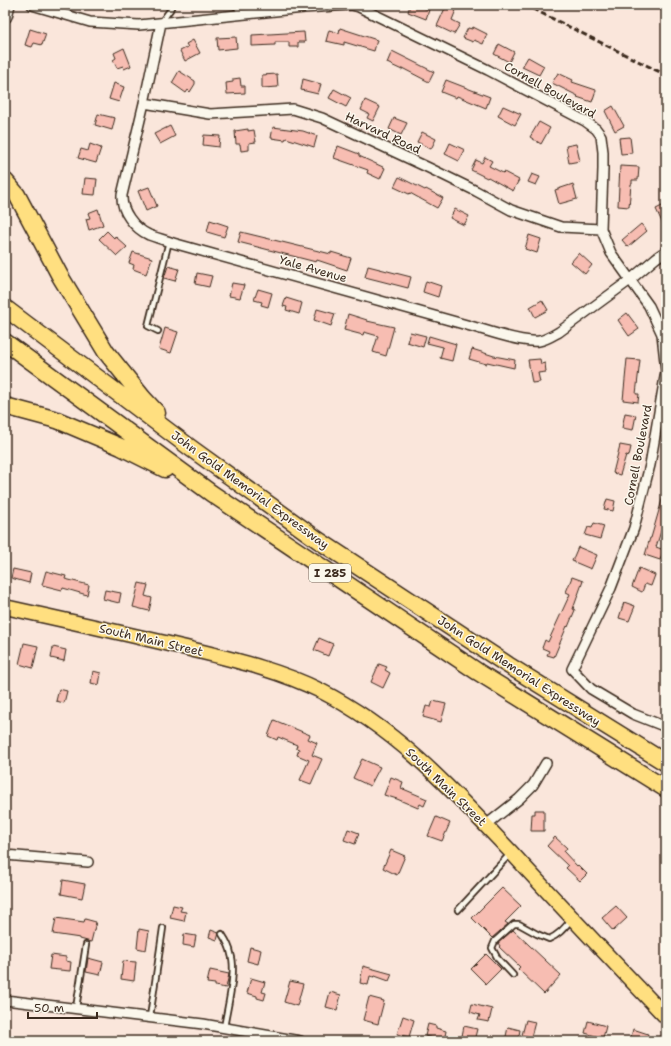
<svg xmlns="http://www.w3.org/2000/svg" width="671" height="1046" viewBox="0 0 671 1046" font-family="'Shantell Sans',sans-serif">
<rect width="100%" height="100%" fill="#fae6db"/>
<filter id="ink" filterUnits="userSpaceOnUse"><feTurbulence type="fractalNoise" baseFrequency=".025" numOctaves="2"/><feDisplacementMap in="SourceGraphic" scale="8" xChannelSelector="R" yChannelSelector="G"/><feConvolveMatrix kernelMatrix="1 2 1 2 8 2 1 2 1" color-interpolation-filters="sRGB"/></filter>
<g filter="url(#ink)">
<path fill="#f7bdb2" stroke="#3b2a1e" d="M410 5H425L424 8 429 10 426 19 408 12Z
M446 6 456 10 452 20 460 24 454 34 437 26Z
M473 27 487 34 483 44 474 40 473 42 463 38 468 28 472 29Z
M340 28 377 40 374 51 344 42V45L326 41 329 30 339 33Z
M30 29 46 34 42 45 34 43 32 47 25 45Z
M304 32 305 42H298V47H289V42H275V45L252 46V35Z
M236 37 237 48 218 50 217 38Z
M193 40 200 53 185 61 180 51 188 47 186 44Z
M499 44 514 52 509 62 494 54Z
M124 48 131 66 124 69 123 66 117 68 113 60 116 58 114 53Z
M392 51 434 72 429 82 402 68V70L387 63Z
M528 57 544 66 539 75 522 67Z
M179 71 195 81V84L190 92 188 90 186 93 172 83Z
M558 73 573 80 572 82 596 90 592 102 577 97 578 96 552 83Z
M277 74 278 87 262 88V75Z
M240 78 241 86H245V93L227 94 226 83 233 82V79Z
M303 79 321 84 318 94 301 90Z
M446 80 490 97 486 108 457 96 456 98 441 92Z
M114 83 124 87 119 102 109 99Z
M334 89 351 98 346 107 329 98Z
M365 100 380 107 373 121 367 118 369 114 361 110Z
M503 106 521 114 515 125 498 116Z
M613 106 624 126 615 131 605 111Z
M98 114 115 118 112 130 95 125Z
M394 118 407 123 401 135 389 129Z
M539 122 550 128 541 144 530 137Z
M170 126 175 136 160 144 154 134Z
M273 127 303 131 317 136 314 147 286 138 285 140 271 138Z
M248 129V131L254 130 256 142 249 143V150L241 151 240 144H236L235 131Z
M422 132 436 139 431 149 417 142Z
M204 135 220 136 219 147 203 145Z
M630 137 632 153 621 154 619 138Z
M450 143 465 150 459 161 445 154Z
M90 144 101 148 96 163 78 158 81 149 88 151Z
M576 144 580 161 569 163 566 146Z
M338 146 359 154V156L385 168 380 179 367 173 368 170 334 158Z
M485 157 492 161 489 166 503 173 504 172 519 180 513 191 488 177 487 178 471 170 476 160 482 163Z
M620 166 639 167 638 180H632V184H631L629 207 618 206Z
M532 174 540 177 536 185 528 182Z
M399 177 425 190 426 189 443 198 437 208 410 193 409 194 394 187Z
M85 178 97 179 95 195 83 194Z
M573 184 577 199 559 204 555 190Z
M149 187 157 206 146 211 138 191Z
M666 204V231L656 209Z
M98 209 103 225 89 230 86 219 90 218 88 213Z
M455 209 469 216 464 225 450 218Z
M210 220 228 226 224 237 207 232Z
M641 224 647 231 628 247 622 240Z
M107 231 114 238 115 236 127 247 117 256 99 239Z
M241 232 331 254V252L351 258 347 270 317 260 316 262 238 242Z
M529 235 541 239 537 253 525 249Z
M133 252 152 258 146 274 133 269 134 265 129 263Z
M579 253 592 265 585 274 571 262Z
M168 266 179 269 175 281 164 278Z
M368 266 411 277 408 288 365 277Z
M197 273 212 276 209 287 195 284Z
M426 281 441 286 438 297 423 292Z
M232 283 244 285 240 298 229 296Z
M258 289 272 293 268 307 261 305 262 302 254 300Z
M286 298 302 303 299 314 286 310 287 307 283 306Z
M542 300 548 310 535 317 530 307Z
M317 309 335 314 331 326 314 320Z
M627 313 639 329 629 336 618 320Z
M348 314 367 320V321L394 327 386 356 373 352 378 336 364 332 363 335 344 330Z
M165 328 178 332 171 353 159 349Z
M410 332 426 336 423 347 407 342Z
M429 336 456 344 452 361 440 358 443 347 427 343Z
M472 349 494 356 515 360 514 368 487 362 486 364 469 359Z
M540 359 541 364 545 363 546 372 538 373 540 382 532 383 528 360Z
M627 359 640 360 636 394H639L638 402 623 400Z
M625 413 636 415 633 430 622 428Z
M620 445 631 447 629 456 626 455 620 475 613 473Z
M664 493 666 494V530L662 528 656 547 664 550 660 560 645 555 650 538H651Z
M607 499 615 501 613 511 604 509Z
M594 523 604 526 600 539 585 535 588 527 592 528Z
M578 547 597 555 591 569 572 561Z
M639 568 655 575 651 586 645 584 642 592 632 587Z
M13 569 31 573 29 583 11 578Z
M46 571 66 576 65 579 89 585 87 595 63 588 62 590 42 585Z
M572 577 583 581 573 609 575 610 568 627 567 626 554 657 547 655 549 651 542 648 545 640 548 642 570 594 566 592Z
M139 583 148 585 145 596 152 598 149 611 133 607Z
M105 590 121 593 119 603 103 599Z
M624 602 635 606 629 621 619 618Z
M319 638 333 644 328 656 314 650Z
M24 643 38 646 33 668 19 664Z
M53 647 66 650 64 661 51 658Z
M379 664 387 667 385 670 390 673 383 688 371 682Z
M93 671 101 673 99 685 91 683Z
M59 689 67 691 64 703 56 701Z
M433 701 446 704 441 722 423 717 426 706 431 707Z
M274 720 310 735 308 739 317 743 312 755 322 759 311 784 300 780 309 760 297 755 299 749 296 748 297 745 278 737 277 740 268 736Z
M362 759 380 767 370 786 353 778Z
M391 777 403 782 401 788 427 799 424 806 420 804 418 808 397 799 384 795Z
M535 810H544V831H531L532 814H535Z
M436 817 450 823 442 841 428 836Z
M348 829 359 833 355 844 344 840Z
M555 837 567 848 564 852 577 866 578 865 587 874 580 881 566 868 568 866 547 846Z
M391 850 405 856 397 875 383 868Z
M63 880 85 884 82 898 61 894Z
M502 888 521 906 505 922 508 924 492 938 472 918Z
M173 905 182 907 180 911 186 912 184 921 170 918Z
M616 906 627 918 613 931 602 918Z
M56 918 84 922 85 919 96 922 91 942 80 939V938L53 934Z
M139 929 149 931 146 950 137 948Z
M211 930 219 933 217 940 209 937Z
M513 930 561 975 544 994 518 969 520 967 499 947 500 946 498 943Z
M184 934 196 936 194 947 183 945Z
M250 947 261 950 258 964 247 961Z
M486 954 501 969 486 984 471 969Z
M51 955 66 957V961L71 962 70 971 49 969Z
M88 958 103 962 100 975 86 972Z
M123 961 136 962 134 981 121 979Z
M363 966 392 974 389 981 375 976 374 977 370 976 368 985 360 983Z
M210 970 229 974 226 988 215 986V984L207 983Z
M251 978 265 982 262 992 266 993 264 1000 257 998V996L247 993Z
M290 981 303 984 297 1006 284 1002Z
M330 992 341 995 337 1010 326 1007Z
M369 997 384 1001 378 1024 363 1020Z
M472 1004 492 1009 489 1022 478 1020 480 1015 470 1012Z
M403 1016 414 1020 409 1037 397 1034Z
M526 1020 535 1022 531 1037 522 1035Z
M588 1021 606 1026 603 1038 585 1033Z
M428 1024 436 1026V1028L446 1031 444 1041 425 1036Z
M464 1026 477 1029 474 1041H461Z
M508 1027 520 1030 518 1041H505Z
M633 1029 648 1034 646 1041H630Z"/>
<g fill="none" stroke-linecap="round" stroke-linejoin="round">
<g stroke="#3b2a1e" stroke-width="8">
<path id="service" d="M235 5 237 7 241 15
M162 21 170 10 172 5
M158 331 148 326 169 241
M458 910 510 854
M222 934C226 940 230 947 231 954 237 972 227 1008 224 1028
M513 975 498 959 492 948 495 941 514 924H519L537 934 549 939C559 935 565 927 572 919
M76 1008 86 945
M150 1017 163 928"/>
</g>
<g stroke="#3b2a1e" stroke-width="12">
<path id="minor" d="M32 5 90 22 139 25 304 8 351 5 359 7 488 70 585 121 596 129 599 133 601 136 603 152V169L601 229 611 253 649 306 662 334 666 371 650 465 634 528 611 588 572 669 591 689 633 714 666 727
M161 23 144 103 122 195C121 211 134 228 149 235 157 238 165 240 173 243L474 327C491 332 523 343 539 341 546 340 552 336 559 332L630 280 656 258 666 251
M144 103 210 114 293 109 322 118 429 168 476 191 511 210 561 227 601 229
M486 825 519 799 533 785 546 763
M5 855 88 862
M5 1000 203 1024 300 1041"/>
</g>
<g stroke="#3b2a1e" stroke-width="16">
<path id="secondary" d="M5 16 8 5"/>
</g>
<g stroke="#3b2a1e" stroke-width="17">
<path id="primary" d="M5 607C64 620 123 633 182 647 230 659 277 669 321 691 398 730 452 790 511 852 562 908 614 962 666 1017"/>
</g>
<g stroke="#3b2a1e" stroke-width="19">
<path id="motorway" d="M5 181 17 195 60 276 106 352 143 398 157 413
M5 308 192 449 318 540 508 665 666 763
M5 342 211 493 478 672 666 789
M5 406 57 420 121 447 165 469"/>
</g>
<use href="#service" stroke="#fbf7ec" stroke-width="4.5"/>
<use href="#minor" stroke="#fbf7ec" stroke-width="9"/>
<use href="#secondary" stroke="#fbf7ec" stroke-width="13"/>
<use href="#primary" stroke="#ffdf80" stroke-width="14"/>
<use href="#motorway" stroke="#ffdf80" stroke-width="16"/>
<path stroke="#3b2a1e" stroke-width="3" stroke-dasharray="6 3" stroke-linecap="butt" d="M525 5 666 75"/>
</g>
</g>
<g text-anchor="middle" stroke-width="3" stroke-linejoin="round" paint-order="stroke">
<rect fill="#fbf7ec" stroke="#75685c" stroke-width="1" x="309" y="564" width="42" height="18" rx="3"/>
<g font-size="11" font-weight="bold" fill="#3b2a1e">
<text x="330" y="577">I 285</text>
</g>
<g font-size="12" fill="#3b2a1e" stroke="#fbf7ec">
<text transform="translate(550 90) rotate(29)" y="4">Cornell Boulevard</text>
<text transform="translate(383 133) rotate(25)" y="4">Harvard Road</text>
<text transform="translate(313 269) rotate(16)" y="4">Yale Avenue</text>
<text transform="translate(638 455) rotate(-79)" y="4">Cornell Boulevard</text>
<text transform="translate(250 490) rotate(36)" y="4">John Gold Memorial Expressway</text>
<text transform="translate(151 640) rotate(13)" y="4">South Main Street</text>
<text transform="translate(519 671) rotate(33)" y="4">John Gold Memorial Expressway</text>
<text transform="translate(446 787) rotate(44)" y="4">South Main Street</text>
</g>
</g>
<rect width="671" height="1046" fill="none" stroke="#fbf7ec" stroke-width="20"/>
<rect x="10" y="10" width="651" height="1026" fill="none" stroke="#3b2a1e" stroke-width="1.5" filter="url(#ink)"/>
<path d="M28 1012v6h69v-6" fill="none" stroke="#3b2a1e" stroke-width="2"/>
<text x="34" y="1012" font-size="12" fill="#3b2a1e" stroke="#fbf7ec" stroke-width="3" paint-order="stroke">50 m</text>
</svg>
